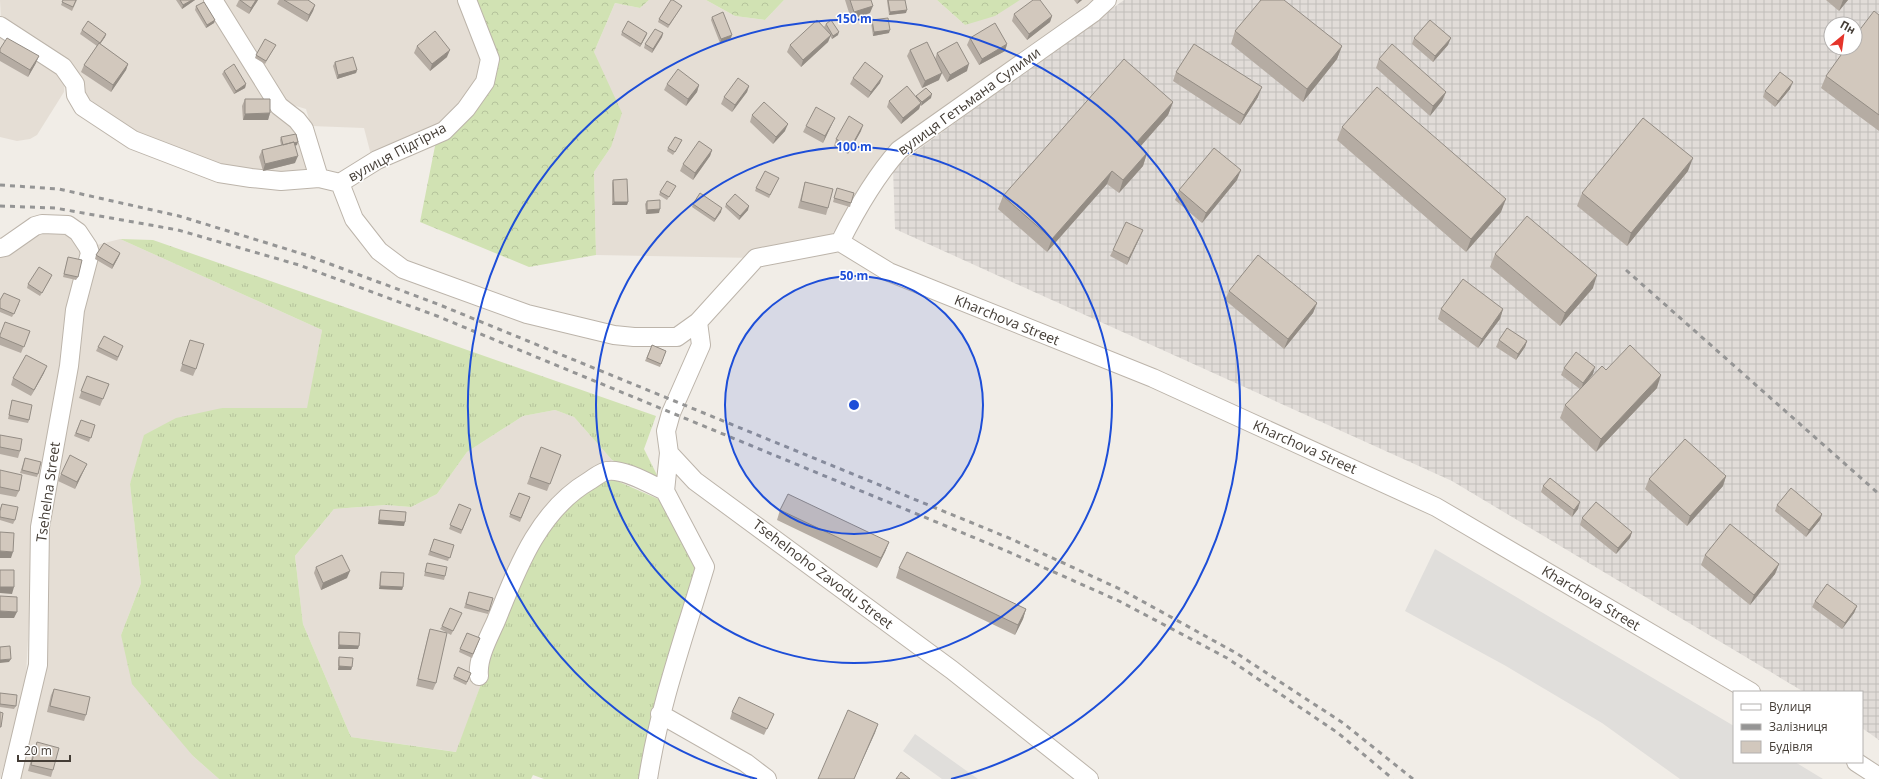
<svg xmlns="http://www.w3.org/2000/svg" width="1879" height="779" viewBox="0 0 1879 779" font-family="'Open Sans',sans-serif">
<defs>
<pattern id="industrial-grid" width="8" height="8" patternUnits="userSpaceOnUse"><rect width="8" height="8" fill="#e1dcd8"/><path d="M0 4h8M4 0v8" fill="none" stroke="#c2beba"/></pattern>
<pattern id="grass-tufts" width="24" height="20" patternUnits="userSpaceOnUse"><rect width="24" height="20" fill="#d1e2b3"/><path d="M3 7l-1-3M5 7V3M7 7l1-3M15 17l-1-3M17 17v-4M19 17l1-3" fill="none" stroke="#b5c39b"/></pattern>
<pattern id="forest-crowns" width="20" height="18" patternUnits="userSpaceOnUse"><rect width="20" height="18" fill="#d1e2b3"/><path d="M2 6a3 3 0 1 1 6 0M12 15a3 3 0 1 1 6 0" fill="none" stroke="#b5c39b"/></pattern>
</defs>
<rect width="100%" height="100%" fill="#f1ede7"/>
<path fill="#e5ded5" d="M0 0H206L300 133 310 168 281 174 221 166 137 133 112 117 87 97 1 19Z
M219 0H461L483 59 477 79 460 106 439 126 371 155 364 128 311 126 306 109 279 101Z
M649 0H706L735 16 765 20 784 0H937L965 25 1020 0H1093L892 145 832 234 809 245 756 258 596 255 594 172 611 147 594 52 615 3 640 8Z
M0 31 65 80 64 92 37 135 30 139 17 141 0 137Z
M42 228 70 231 87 254 34 527 25 695 0 779V253Z
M120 239 322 330 308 408H222L130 483 141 583 121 635 193 756 219 779H17L45 534 81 310 97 245Z
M555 410 574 417 612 460 576 483 481 684 457 752 351 737 303 624 295 556 334 509 386 505 411 507 437 494 467 452 523 416Z"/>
<path fill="url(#industrial-grid)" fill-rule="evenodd" d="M1124 0H1879V740L1862 728V692H1804L1452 481 895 229 893 168ZM1831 24H1855V48H1831Z"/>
<path fill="url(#grass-tufts)" d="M120 239 153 240 656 416 644 449 660 481 612 460 574 417 555 410 523 416 467 452 437 494 411 507 386 505 334 509 295 556 303 624 351 737 456 752 481 684 491 646 525 566 553 521 579 495 608 477 665 502 697 570 640 779H544L533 775 531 779H219L193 756 132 684 121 635 141 583 130 484 144 435 176 418 222 408H307L322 330Z"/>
<path fill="url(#forest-crowns)" d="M475 0H649L640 8 615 3 594 52 622 113 611 147 594 172 596 255 529 267 420 222 436 141 489 84Z
M706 0H784L765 20 735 16Z
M937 0H1020L995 16 965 25Z"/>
<path fill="#e0dedb" d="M1435 549 1734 726V762H1795L1823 779H1680L1602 723 1506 666 1405 611Z
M915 734 978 779H942L903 751Z"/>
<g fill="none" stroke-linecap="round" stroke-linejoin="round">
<g stroke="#bcb4aa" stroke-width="20">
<path id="minor" d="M213 0 279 106 297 120 304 129 319 178 340 183 377 160 444 131 466 109 485 82 490 59 467 0
M0 26 63 67 75 84 76 95 83 107 133 140 219 173 251 178 281 181 319 178
M340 183 354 219 379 251 403 269 527 314 614 335 634 337H677L698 322 756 258 840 242
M840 242 889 272 1153 378 1436 507 1751 692
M840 242C856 210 875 177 899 150L1093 13 1107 0
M0 248 5 247 35 226 42 224 68 225 78 232 88 247 90 253 75 310 69 366 40 527 38 665 11 779
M698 322 701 345 671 413 666 431 669 453 695 481 952 670 1089 779
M479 676C477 658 489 637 496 621 517 569 538 511 589 481 594 478 601 472 607 471 623 468 650 484 665 491L669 453
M660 714 746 763 767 779
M1856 762 1879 777
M648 779C659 707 684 637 705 567L665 491"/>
</g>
<use href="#minor" stroke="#fff" stroke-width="18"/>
<path stroke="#959595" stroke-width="3" stroke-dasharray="5 5" stroke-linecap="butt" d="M0 185 59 189 179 216 306 255 440 305 1009 538 1122 590 1236 653 1343 723 1413 779
M0 206 55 208 178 230 299 265 437 316 1009 552 1119 601 1227 658 1338 733 1393 779
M1626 270 1879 494"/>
</g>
<path fill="#b5aca3" d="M63 0H77L72 11 61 5Z
M176 0H195L182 9Z
M239 0H258L249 14 236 6Z
M279 0H308L315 5 313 11 307 22 277 4Z
M845 0H871L870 13 851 19Z
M887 0H905L906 13 889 15 887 1Z
M1074 0H1082L1077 4Z
M1826 0H1848L1839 11Z
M196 6 215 20 214 23 206 28 195 10Z
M682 6 680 9 668 28 658 22 659 19Z
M1014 14 1052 16 1050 22 1027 40 1012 21Z
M1879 15V131L1821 88 1826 76Z
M712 17 731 38 720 43 711 20Z
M872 20 889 33 873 36 871 23Z
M826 24 838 35 832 39 830 36 828 42 801 67 787 52 790 45 827 31 824 27Z
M82 30 106 34 105 37 100 44 128 64 126 70 111 92 81 72 84 65 97 46 80 34Z
M1235 31 1342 46 1337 59 1303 102 1231 44Z
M622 32 647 33 646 36 640 47 621 35Z
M663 33 662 37 652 53 644 48 645 44Z
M970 38 1007 44 1005 51 979 65 967 45Z
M1414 38 1448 45 1433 62 1412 44Z
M417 46 447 57 430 71 414 53Z
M274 48 265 64 255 58 256 55Z
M0 49 36 63 28 77 0 61Z
M910 50 935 59 937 53 967 71 947 82 939 68V80L922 88 907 56Z
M1379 59 1446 92 1442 101 1430 116 1376 68Z
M335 62 357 70 356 73 337 79 333 66Z
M224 71 246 84 245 88 234 94 222 74Z
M1176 72 1258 97 1240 125 1173 81Z
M853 78 880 83 868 98 850 84Z
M667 84 699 85 697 92 686 106 664 90Z
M749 86 747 92 732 112 721 104 724 97Z
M1790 89 1775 107 1763 97 1765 91Z
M916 96 931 98 920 106 919 109 901 124 887 107 889 101 916 97Z
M245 99 270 113 268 120H243L242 106Z
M1173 102 1168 115 1140 147 1147 153 1143 166 1119 193 1107 184 1047 252 998 209 1003 196Z
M752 115 785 131 773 144 750 122Z
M832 124 823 143 803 132 806 126Z
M1342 127 1501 212 1466 252 1337 140Z
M861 131 848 154 834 146 836 139Z
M281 137 297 145 295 146V163L263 171 259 157 262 150 281 145 280 140Z
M682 140 680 144 673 155 667 151 668 148Z
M712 150 710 156 693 180 680 171 683 164Z
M1688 171 1627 246 1577 206 1582 193Z
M613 180 628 202 627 205H612V183Z
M1237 180 1202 223 1175 200 1179 190Z
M777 181 769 198 755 191 756 188Z
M805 182 828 208 826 215 798 208 803 189Z
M837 188 851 203 850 207 833 202Z
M674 189 667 200 659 195 660 192Z
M647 201 659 213 646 214 645 204Z
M693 204 721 212 714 222 692 207Z
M726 204 748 210 739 220 725 207Z
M1143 230 1140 237 1127 265 1110 256 1113 250Z
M120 253 119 256 112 269 95 259 96 255Z
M1495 254 1593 288 1560 326 1490 267Z
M68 257 78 277 76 280 63 277Z
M51 278 40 296 27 288 28 284Z
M1229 291 1317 303 1313 313 1284 349 1225 300Z
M0 300 19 304 12 317 0 312Z
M1441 309H1503L1500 319 1478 348 1438 319Z
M30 331 21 353 0 345V335Z
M190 340 196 369 193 376 180 371Z
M1499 340 1527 341 1525 347 1516 360 1496 347Z
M652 345 666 351 660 367 645 361Z
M98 347 122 349 117 361 96 351Z
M1564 368 1593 374 1586 383 1606 370 1657 388 1596 452 1560 418 1565 405 1580 389 1561 375Z
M44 373 31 396 11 385 13 378Z
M87 376 109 384 100 406 79 398Z
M12 400 29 420 28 423 8 419Z
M81 420 95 425 89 442 74 436Z
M0 435 20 451 18 458 0 454Z
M541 447 561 455 547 491 527 484Z
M25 458 38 474 37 477 20 473Z
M87 464 84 470 75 489 58 481 61 474Z
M0 470 19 491 16 497 0 494Z
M1726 476 1723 486 1687 526 1645 489 1649 479Z
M1543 486 1578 509 1572 517 1541 492Z
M519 493 530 497 520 522 509 517Z
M2 504 15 520 13 524 0 520V509Z
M459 504 471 509 461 534 449 529Z
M1777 505 1822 514 1820 520 1806 537 1775 511Z
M380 510 404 526 378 524 379 514Z
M780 510 889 542 885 552 877 568 777 520Z
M1582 518 1632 532 1630 538 1616 554 1580 525Z
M434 539 454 545 448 561 428 555Z
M1705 555 1779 564 1775 574 1750 605 1701 565Z
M427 563 445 576 444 580 424 576Z
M316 567 347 578 321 590 314 573Z
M899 568 1026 609 1023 619 1015 635 896 578Z
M381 572 403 587 402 590 379 589 380 575Z
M469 592 489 611 488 614 464 608Z
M1815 601 1857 606 1854 613 1842 629 1812 607Z
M460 617 451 635 440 629 442 626Z
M430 629 436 683 433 690 416 686 428 636Z
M339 632 358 649H338V636Z
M480 638 472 658 459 652 460 649Z
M339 657 352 667 351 670H338V661Z
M471 673 466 685 453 679 454 676Z
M54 689 86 715 84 721 47 712 51 695Z
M0 693 16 706 14 709 0 707Z
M732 712 774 714 764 735 730 719Z
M37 742 53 770 51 777 28 771 34 749Z"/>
<path fill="#938c84" d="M192 0H195L182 9 183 5Z
M256 0H258L249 14 251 8Z
M1079 0H1082L1077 4Z
M1843 0H1848L1839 11Z
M315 5 313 11 307 22 309 15Z
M873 6 870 13 851 19 854 12Z
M907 10 906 13 889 15 890 12Z
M1052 16 1050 22 1027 40 1029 34Z
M215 20 214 23 206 28 207 25Z
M890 30 889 33 873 36 874 32Z
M839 32 838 35 832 39 833 36Z
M647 33 646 36 640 47 641 44Z
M663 33 662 37 652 53 653 49Z
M106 34 105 37 98 47 100 43Z
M732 35 731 38 720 43 721 39Z
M831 35 828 42 801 67 803 60Z
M1451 38 1448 45 1433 62 1435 56Z
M1007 44 1005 51 979 65 982 59Z
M1342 46 1337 59 1303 102 1307 89Z
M450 50 447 57 430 71 432 64Z
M39 56 36 63 28 77 30 70Z
M128 64 126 70 111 92 113 85Z
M969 64 967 71 947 82 950 75Z
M357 70 356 73 337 79 338 75Z
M942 73 939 80 922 88 925 81Z
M883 76 880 83 868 98 871 92Z
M1793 82 1790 89 1775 107 1778 101Z
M246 84 245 88 234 94 236 91Z
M699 85 697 92 686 106 688 99Z
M749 86 747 92 732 112 735 105Z
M1262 87 1258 97 1240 125 1244 115Z
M1446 92 1442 101 1430 116 1433 106Z
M932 94 931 98 921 106 922 102Z
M1173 102 1168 115 1132 156 1136 143Z
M921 103 919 109 901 124 903 118Z
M270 113 268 120H243L245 114Z
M835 118 832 124 823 143 825 136Z
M788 124 785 131 773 144 776 137Z
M863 125 861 131 848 154 851 147Z
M298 142 297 145 282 148 283 145Z
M712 150 710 156 693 180 695 173Z
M1147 153 1143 166 1119 193 1123 180Z
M298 156 295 163 263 171 265 164Z
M1693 158 1688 171 1627 246 1631 233Z
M1241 170 1237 180 1202 223 1206 213Z
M1112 171 1107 184 1047 252 1052 239Z
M1506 199 1501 212 1466 252 1471 239Z
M614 202H628L627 205H612Z
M749 206 748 210 739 220 740 216Z
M722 208 721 212 714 222 715 219Z
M660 209 659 213 646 214 647 210Z
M1143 230 1140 237 1127 265 1129 258Z
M120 253 119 256 112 269 113 265Z
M1597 275 1593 288 1560 326 1565 313Z
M1317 303 1313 313 1284 349 1288 339Z
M1503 309 1500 319 1478 348 1482 339Z
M1527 341 1525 347 1516 360 1518 354Z
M47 366 44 373 31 396 34 390Z
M1595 367 1593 374 1581 390 1583 383Z
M1661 375 1657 388 1596 452 1601 439Z
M87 464 84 470 75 489 77 482Z
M1726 476 1723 486 1687 526 1690 516Z
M1580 502 1578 509 1572 517 1574 510Z
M1822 514 1820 520 1806 537 1809 530Z
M379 520 405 522 404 526 378 524Z
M1632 532 1630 538 1616 554 1618 548Z
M889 542 885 552 877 568 881 558Z
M0 551 13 552 11 558H0Z
M1779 564 1775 574 1750 605 1754 595Z
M350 571 347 578 321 590 323 583Z
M380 586 403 587 402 590 379 589Z
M0 587H14L12 594 0 593Z
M1857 606 1854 613 1842 629 1845 623Z
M1026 609 1023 619 1015 635 1018 625Z
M0 611 17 612 14 618H0Z
M339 645 359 646 358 649H338Z
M11 659 9 662 0 663V660Z
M339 666 352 667 351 670H338Z
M878 724 875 733 854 779Z"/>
<path fill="#d2c8bd" stroke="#938c84" d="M63 0H76L73 7 62 2Z
M180 0H192L183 5Z
M240 0H256L251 8Z
M284 0H308L315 5 309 15Z
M671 0H673L682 6 669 25 659 19Z
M850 0H871L873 6 854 12Z
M888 0H905L907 10 890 12Z
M1033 0H1040L1052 16 1029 34 1014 14Z
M1261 0H1284L1342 46 1307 89 1235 31Z
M204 2 215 20 207 25 196 6Z
M1874 11 1879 15V115L1826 76 1846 48H1855V36Z
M723 12 732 35 721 39 712 17Z
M888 18 890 30 874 32 872 20Z
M817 20 831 35 803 60 790 45Z
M831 20 839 32 833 36 826 24Z
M1430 20 1451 38 1435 56 1414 38Z
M88 21 106 34 100 43 82 30Z
M628 21 647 33 641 44 622 32Z
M995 23 1007 44 982 59 970 38Z
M655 29 663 33 653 49 645 44Z
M435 31 450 50 432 64 417 46Z
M7 38 39 56 30 70 0 52V49Z
M265 39 276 45 266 61 256 55Z
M927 42 942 73 925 81 910 50Z
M957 42 969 64 950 75 937 53Z
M99 43 128 64 113 85 84 65Z
M1194 44 1262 87 1244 115 1176 72Z
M1392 44 1446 92 1433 106 1379 59Z
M353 57 357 70 338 75 335 62Z
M1124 59 1173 102 1136 143 1147 153 1123 180 1112 171 1052 239 1003 196Z
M865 62 883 76 871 92 853 78Z
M234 64 246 84 236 91 224 71Z
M678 69 699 85 688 99 667 84Z
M1780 72 1793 82 1778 101 1765 91Z
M738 78 749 86 735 105 724 97Z
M907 86 921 103 903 118 889 101Z
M1377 87 1506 199 1471 239 1342 127Z
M926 88 932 94 922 102 916 96Z
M245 99H270V113L245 114Z
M764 102 788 124 776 137 752 115Z
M816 107 835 118 825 136 806 126Z
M849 116 863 125 851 147 836 139Z
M1643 118 1693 158 1631 233 1582 193Z
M296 134 298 142 294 143V142L283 145 281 137Z
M675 137 682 140 675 152 668 148Z
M699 141 712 150 695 173 683 164Z
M294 142 298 156 265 164 262 150Z
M1214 148 1241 170 1206 213 1179 190Z
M765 171 779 178 770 195 756 188Z
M627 179 628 202H614L613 180Z
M667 181 676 186 669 197 660 192Z
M805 182 833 189 828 208 801 201Z
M837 188 854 193 851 203 834 198Z
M700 193 722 208 715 219 693 204Z
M735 194 749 206 740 216 726 204Z
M660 200V209L647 210V201Z
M1527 216 1597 275 1565 313 1495 254Z
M1126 222 1143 230 1129 258 1113 250Z
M104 243 120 253 113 265 96 255Z
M1258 255 1317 303 1288 339 1229 291Z
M68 257 82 260 78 277 64 274Z
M39 267 52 275 42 293 28 284Z
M1463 279 1503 309 1482 339 1441 309Z
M4 293 20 300 14 314 0 308V300Z
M5 322 30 331 24 347 0 337V335Z
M1507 328 1527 341 1518 354 1499 340Z
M104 336 123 346 118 357 98 347Z
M190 340 204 344 196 369 182 364Z
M652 345 666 351 661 364 647 358Z
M1630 345 1661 375 1601 439 1565 405 1602 366 1606 370Z
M1576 352 1595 367 1583 383 1564 368Z
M26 355 47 366 34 390 13 378Z
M87 376 109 384 103 399 81 391Z
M12 400 32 405 29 420 9 415Z
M81 420 95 425 91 438 76 433Z
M0 435 22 439 20 451 0 447Z
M1685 439 1726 476 1690 516 1649 479Z
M541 447 561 455 550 484 530 477Z
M70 455 87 464 77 482 61 474Z
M25 458 41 462 38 474 22 470Z
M0 470 22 475 19 491 0 487Z
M1550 478 1580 502 1574 510 1543 486Z
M1791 488 1822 514 1809 530 1777 505Z
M519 493 530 497 521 518 510 514Z
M788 494 889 542 881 558 780 510Z
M1596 502 1632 532 1618 548 1582 518Z
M2 504 18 507 15 520 0 517V511Z
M459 504 471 509 462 530 450 525Z
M380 510 406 512 405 522 379 520Z
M1730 524 1779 564 1754 595 1705 555Z
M0 532 14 533 13 552 0 551Z
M434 539 454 545 450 558 430 551Z
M907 552 1026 609 1018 625 899 568Z
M342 555 350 571 323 583 316 567Z
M427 563 447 567 445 576 425 572Z
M0 570H14V587H0Z
M381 572 404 573 403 587 380 586Z
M1827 584 1857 606 1845 623 1815 601Z
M469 592 493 598 489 611 466 604Z
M0 596 17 597V612L0 611Z
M450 608 462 613 453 631 442 626Z
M430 629 447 633 436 683 418 679Z
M339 632 360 633 359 646 339 645Z
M467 633 480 638 473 654 460 649Z
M10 646 11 659 0 660V647Z
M339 657 353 658 352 667 339 666Z
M458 667 471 673 467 682 454 676Z
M54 689 90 697 86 715 50 706Z
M0 693 17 695 16 706 0 704Z
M739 697 774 714 767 729 732 712Z
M848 710 878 724 854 779H818Z
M0 712 3 713 1 727H0Z
M37 742 59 748 53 770 31 765Z
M901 772 910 779H896Z"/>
<circle cx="854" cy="405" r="129" fill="#1d4ed8" fill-opacity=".12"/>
<g fill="none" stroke="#1d4ed8" stroke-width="2">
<circle cx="854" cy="405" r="129"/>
<circle cx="854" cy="405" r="258"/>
<path d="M757 779A386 386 0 1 1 951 779"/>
</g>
<g text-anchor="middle" stroke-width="3" stroke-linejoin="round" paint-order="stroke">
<g font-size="14" fill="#443d36" stroke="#fff">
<text transform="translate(969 101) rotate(-36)" y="5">вулиця Гетьмана Сулими</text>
<text transform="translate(397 152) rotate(-28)" y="5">вулиця Підгірна</text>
<text transform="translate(1007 320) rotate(22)" y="5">Kharchova Street</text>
<text transform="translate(1305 447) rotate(24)" y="5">Kharchova Street</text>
<text transform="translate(48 492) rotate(-82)" y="5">Tsehelna Street</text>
<text transform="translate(823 574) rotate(37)" y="5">Tsehelnoho Zavodu Street</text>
<text transform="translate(1591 598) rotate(31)" y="5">Kharchova Street</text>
</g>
</g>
<circle cx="854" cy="405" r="6" fill="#1d4ed8" stroke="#fff" stroke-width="2"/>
<g font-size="12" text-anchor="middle" font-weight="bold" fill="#1d4ed8" stroke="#fff" stroke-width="3" stroke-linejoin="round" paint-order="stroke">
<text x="854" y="23">150 m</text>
<text x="854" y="151">100 m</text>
<text x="854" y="280">50 m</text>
</g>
<rect x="1733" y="691" width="130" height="72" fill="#ffffff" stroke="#b4b1af"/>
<rect x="1741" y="704" width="20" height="6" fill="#ffffff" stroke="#b4b1af"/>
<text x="1769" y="711" font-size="12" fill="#443d36">Вулиця</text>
<rect x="1741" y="724" width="20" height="6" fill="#959595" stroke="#b4b1af"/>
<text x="1769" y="731" font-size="12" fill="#443d36">Залізниця</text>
<rect x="1741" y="741" width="20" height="12" fill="#d2c8bd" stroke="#b4b1af"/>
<text x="1769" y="751" font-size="12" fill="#443d36">Будівля</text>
<g transform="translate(1843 36) rotate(29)"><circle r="19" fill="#ffffff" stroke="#b4b1af"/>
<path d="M0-3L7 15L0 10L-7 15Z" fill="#e5342a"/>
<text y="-6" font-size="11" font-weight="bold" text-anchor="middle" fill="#443d36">Пн</text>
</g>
<path d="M18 755v6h52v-6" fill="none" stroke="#443d36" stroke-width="2"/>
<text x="24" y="755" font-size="12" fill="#443d36" stroke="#ffffff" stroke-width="3" paint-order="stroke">20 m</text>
</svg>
